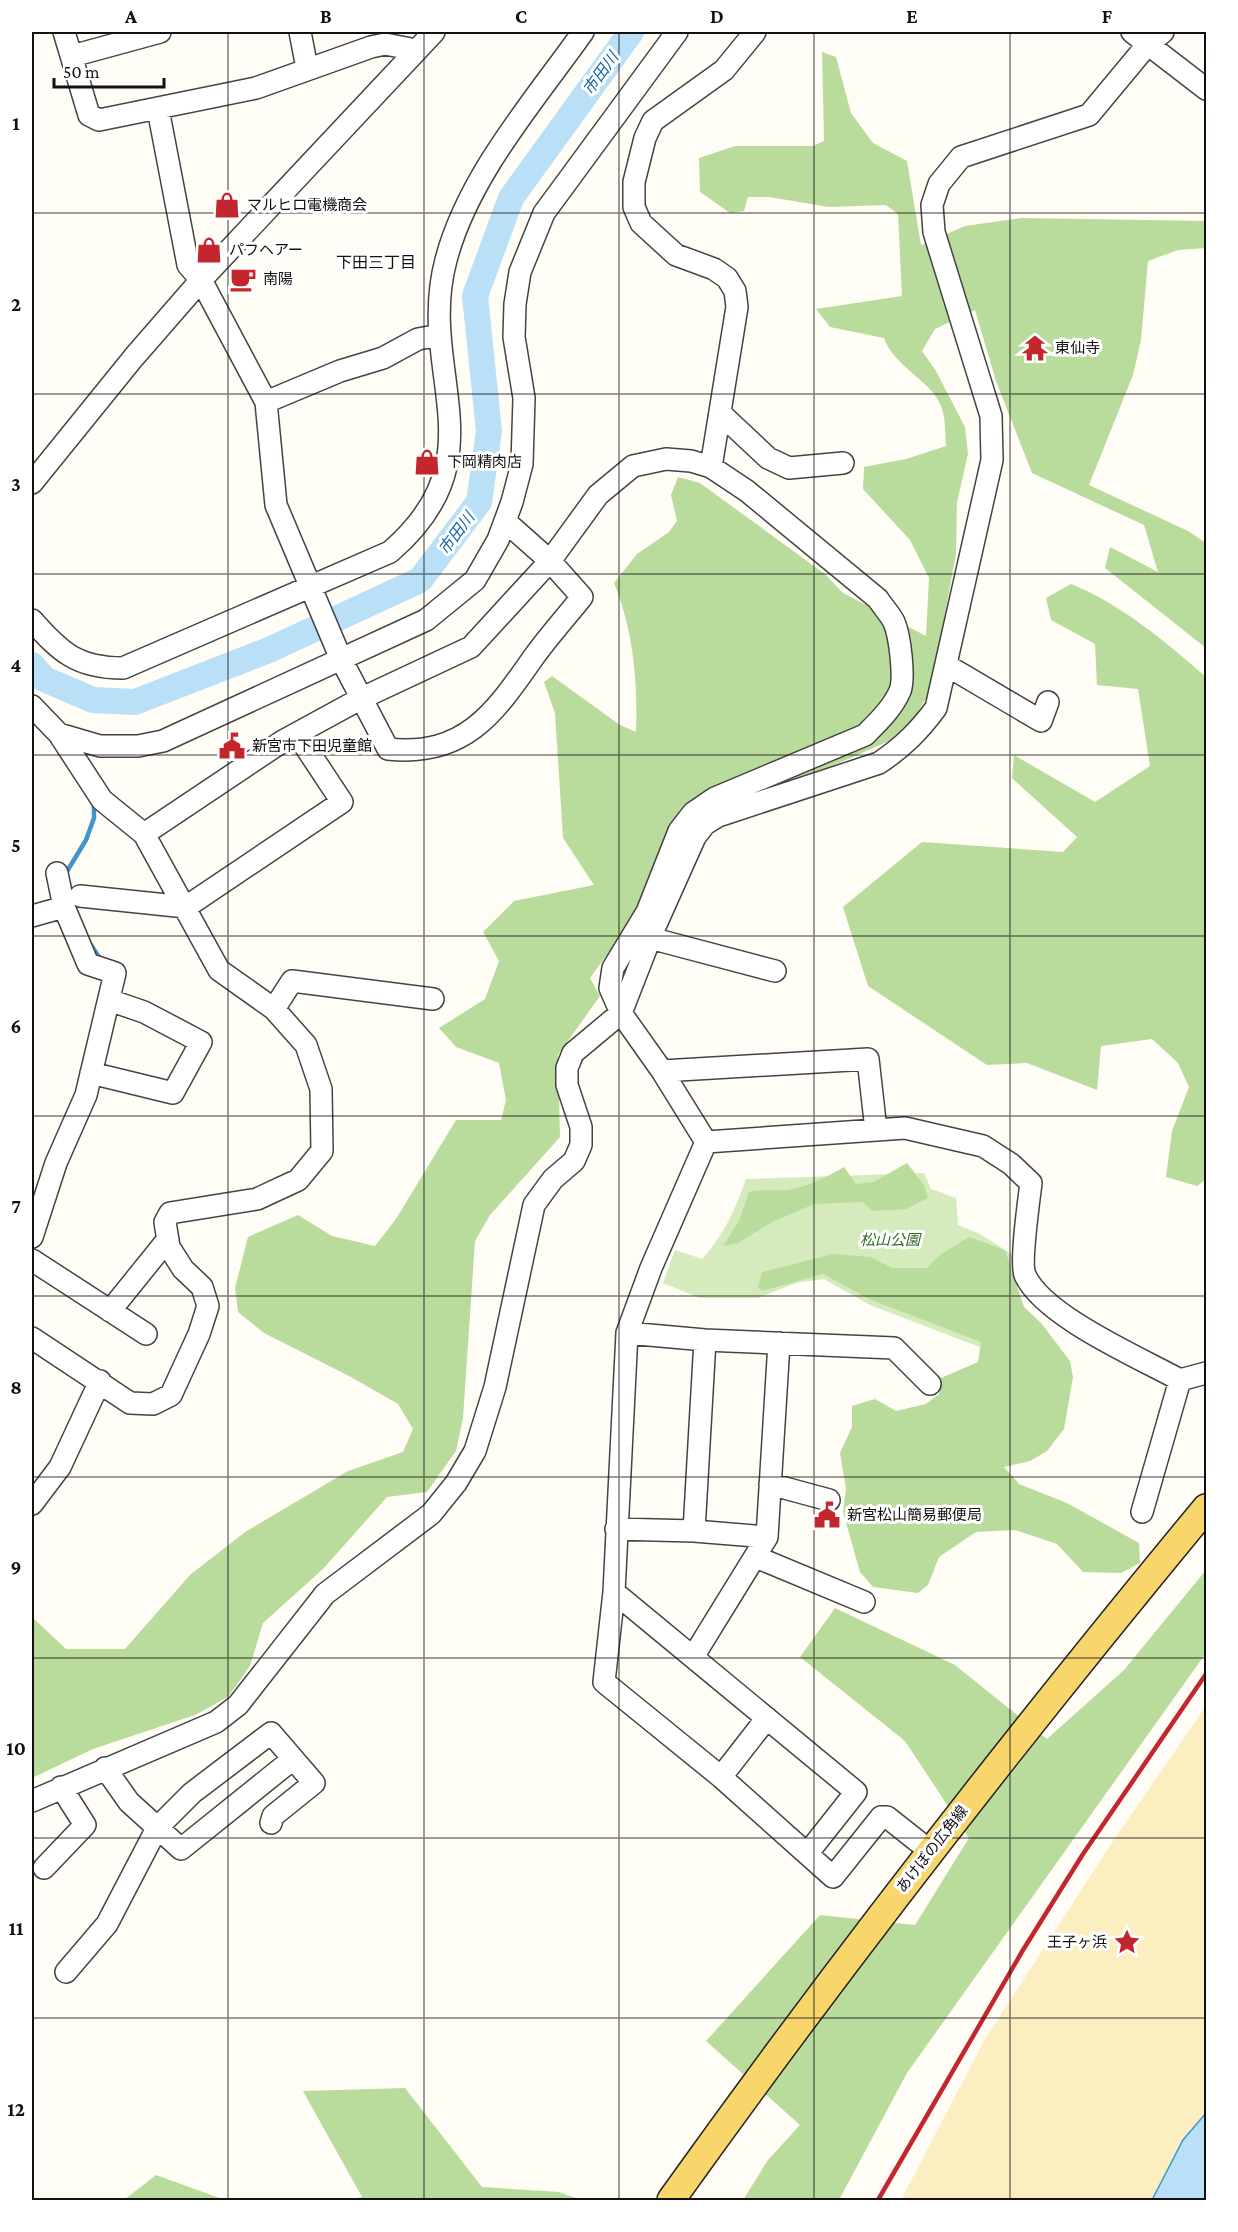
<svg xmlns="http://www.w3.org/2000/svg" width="1238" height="2232" viewBox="0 0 1238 2232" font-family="'Crimson Pro','Noto Sans JP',serif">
<rect width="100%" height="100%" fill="#fffdf5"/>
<path fill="#d5ebbd" d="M924 1173 931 1189 956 1198 958 1225 980 1234 1013 1255 1011 1282 990 1351 870 1305 824 1279 796 1283 758 1298H700L663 1283 675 1250 702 1259C724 1235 735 1210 746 1179Z"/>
<path fill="#b9dc9c" d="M822 52 836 57 851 113 873 143 907 161 921 245 965 226 1022 218 1206 221V248L1178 250 1148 261 1141 340 1133 375 1089 485 1188 531 1206 543V648L1105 568 1110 547 1158 572 1144 525 1032 473 996 381 975 310 935 329 922 351 936 371 965 427 968 454 957 502 956 554 931 690 905 734 821 771 707 816 590 978 600 996 558 1055 560 1137 490 1215 475 1241 463 1418 456 1451 427 1492 387 1497 323 1569 263 1623 250 1666 228 1697 195 1715 93 1749 32 1778V1617L66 1649H125L190 1575 245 1532 348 1471 403 1452 413 1429 398 1404 351 1377 264 1333 238 1312 235 1288 248 1237 298 1215 332 1236 375 1246 396 1219 456 1120H501L506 1100 499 1063 456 1047 439 1028 485 999 499 961 483 932 514 901 594 885 563 838 555 713 544 682 552 676 620 725 636 732C638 682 633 629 614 583L637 554 669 532 677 521 671 495 678 477 700 483 825 574 843 593 926 636 929 578 910 540 863 489 864 467 906 459 946 446C945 435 946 420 942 409 934 381 894 368 884 338L830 327 816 309 902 296 898 214 886 205 829 207 769 197H748L744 211 730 213 700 192 699 158 735 146H813L824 141Z
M1071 584C1121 604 1166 642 1206 677V1179L1197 1186 1166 1177 1172 1131 1189 1087 1178 1063 1152 1039 1101 1046 1097 1090 1027 1063 987 1065 868 986 843 907 922 842 1063 852 1077 837 1012 778 1014 755 1095 802 1150 766 1138 689 1097 685 1095 644 1051 620 1046 598Z
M907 1163 924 1185 928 1198 906 1209 873 1211 862 1202 814 1204 772 1222 738 1243 723 1246 739 1221 749 1192C762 1189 774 1191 787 1190 808 1187 826 1177 844 1167L856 1184 874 1182Z
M969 1237 1005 1250 1024 1307 1041 1323 1070 1361 1073 1377 1064 1429 1047 1451 1030 1461 1004 1467 1019 1484 1067 1503 1139 1543 1140 1563 1121 1573 1083 1572 1057 1544 1015 1530 976 1532 939 1557 928 1585 918 1593 873 1587 860 1572 843 1512 846 1489 840 1453 852 1427V1406L875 1399 896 1411 926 1404 939 1394 941 1378 978 1362 981 1342 869 1299 823 1274 762 1291 758 1287 762 1272 833 1254 871 1257 892 1268H927L941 1254Z
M1206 1570V1653L907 2073 839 2200H743L768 2160 800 2125 706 2041 820 1915 915 1925 969 1838 905 1741 800 1657 835 1608 955 1665 1047 1739 1124 1670Z
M405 2088 482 2187 559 2192 581 2200H348L362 2197 303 2091Z
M156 2175 225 2200H124Z"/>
<path fill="#fbeec1" d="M1206 1706V2113L1183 2140 1152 2200H901L984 2041 1111 1844Z"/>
<path fill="#b9e0f7" stroke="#3f96cf" stroke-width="1.5" d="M1206 2113V2200H1152L1183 2140Z"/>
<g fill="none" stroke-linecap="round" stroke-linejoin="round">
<path stroke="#3f96cf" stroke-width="4.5" d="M66 873 86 840 94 818V802
M89 942 101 960"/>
<path stroke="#b9e0f7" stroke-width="26" d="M32 665 44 679 93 700 135 702 269 650 420 580 479 502 489 431 475 296 511 198 631 32"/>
<g stroke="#444" stroke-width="24">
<path id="minor" d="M64 32 89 115 99 120 256 88 371 47 385 44 416 50
M300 32 307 68
M1132 32 1206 89
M72 56 160 32
M158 109 188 265 201 280 266 402 276 505 341 659 388 749C464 757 494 714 533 658 548 637 566 617 582 597L550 561 505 521
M266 402 340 371 383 358 418 339 440 335
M720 413 768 458 789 468 843 463
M711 467 737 307 735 291 727 278 714 269 676 255 641 223 634 207V182L645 138 653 121 724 70 755 32
M32 483 134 357 201 280 434 32
M32 620C60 652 77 668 123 668L390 552C502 456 416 372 446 260 468 176 534 101 583 32
M946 665 1041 721 1048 702
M32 706 59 734 100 746H138L163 741 426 620 475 580 498 540 512 502 522 464 524 398 514 337 515 304 520 272 544 213 677 32
M144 834 283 741 360 699 471 647 550 561 598 495 633 466 666 459 691 461 711 467 747 491 878 599C883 607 890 614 894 622 900 636 905 678 900 691 892 709 878 722 865 735L715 798 693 813 679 831 647 912 613 968 610 988 621 1013 662 1071 706 1142
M80 896 186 907 342 802 297 734
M32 916 64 907
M650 938 775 971
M274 1009 292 981 433 999
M662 1071 868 1059 876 1130
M91 1073 173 1093 201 1042 144 1012 109 1000
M706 1142 651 1268 627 1333 614 1592 604 1682 721 1777 833 1877 881 1817H887L930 1851
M706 1142 905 1128 983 1146 1011 1164 1031 1183C1029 1199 1020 1263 1025 1275 1043 1316 1140 1358 1180 1380L1206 1373
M32 1237 56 1163 86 1095 115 973 88 964 64 907 57 873
M32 1260 146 1334
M110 1311 168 1239
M627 1333 705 1340 894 1348 930 1384
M32 1338 130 1403 153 1404 171 1395 199 1334 208 1306 202 1287 183 1269 169 1247 165 1222 170 1213 257 1199 298 1180 322 1151 321 1089 306 1045 274 1009 219 970 144 834 102 800 59 734
M770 1484 829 1500
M32 1504 60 1467 100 1381
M1142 1512 1180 1380
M616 1529 694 1531 767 1537
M694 1531 705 1340
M756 1557 864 1602
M614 1592 856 1792 807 1854
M693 1657 767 1537 779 1343
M105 1768 129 1802 181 1849 293 1759
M721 1777 767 1718
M32 1801 216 1722 238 1705 325 1594 431 1514 456 1483 475 1451 495 1387 534 1205 553 1179 574 1161 581 1145V1127L567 1085V1068L573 1053 621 1013 653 931 695 837 705 824 718 816 879 763C903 747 919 731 936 708L992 460 991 416 934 232 932 205 939 184 961 157 1089 115 1148 44 1163 32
M44 1868 85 1825 61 1787
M66 1972 107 1924 157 1828 192 1793 271 1733 314 1783 273 1816 271 1823"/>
</g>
<g stroke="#222" stroke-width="30">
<path id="major" d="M671 2200C841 1962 1020 1733 1206 1508"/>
</g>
<use href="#minor" stroke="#fff" stroke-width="21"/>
<use href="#major" stroke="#f9d66b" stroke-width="27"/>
<path stroke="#c4262e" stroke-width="4.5" d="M878 2200 1023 1950 1083 1854 1206 1674"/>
</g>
<path fill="none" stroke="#111" stroke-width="1.5" stroke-opacity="0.55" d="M228 32V2200M424 32V2200M619 32V2200M814 32V2200M1010 32V2200M32 213H1206M32 394H1206M32 574H1206M32 755H1206M32 936H1206M32 1116H1206M32 1296H1206M32 1477H1206M32 1658H1206M32 1838H1206M32 2018H1206"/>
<defs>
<g id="shop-bare" transform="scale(2.07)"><path d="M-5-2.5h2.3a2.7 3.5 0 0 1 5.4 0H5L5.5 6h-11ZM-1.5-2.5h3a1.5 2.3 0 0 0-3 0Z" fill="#c4262e" stroke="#fff" stroke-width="2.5" paint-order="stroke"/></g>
<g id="cafe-bare" transform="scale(2.07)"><path d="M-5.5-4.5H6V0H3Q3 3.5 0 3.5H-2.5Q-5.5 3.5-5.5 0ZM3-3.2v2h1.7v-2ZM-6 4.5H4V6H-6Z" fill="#c4262e" stroke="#fff" stroke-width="2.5" paint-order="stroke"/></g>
<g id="temple-bare" transform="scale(2.07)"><path d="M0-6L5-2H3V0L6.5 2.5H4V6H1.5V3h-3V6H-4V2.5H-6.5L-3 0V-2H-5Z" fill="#c4262e" stroke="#fff" stroke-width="2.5" paint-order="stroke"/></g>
<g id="civic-bare" transform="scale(2.07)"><path d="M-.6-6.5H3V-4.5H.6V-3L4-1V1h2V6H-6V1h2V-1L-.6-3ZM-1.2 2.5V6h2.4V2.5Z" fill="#c4262e" stroke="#fff" stroke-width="2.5" paint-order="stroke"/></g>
<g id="sight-bare" transform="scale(2.07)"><path d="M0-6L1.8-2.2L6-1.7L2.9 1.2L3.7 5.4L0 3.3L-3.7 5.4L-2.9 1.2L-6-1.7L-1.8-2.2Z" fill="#c4262e" stroke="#fff" stroke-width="2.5" paint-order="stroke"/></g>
</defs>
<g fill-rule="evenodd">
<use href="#shop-bare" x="227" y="205"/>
<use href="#shop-bare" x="209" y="250"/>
<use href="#cafe-bare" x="243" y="279"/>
<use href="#temple-bare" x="1035" y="348"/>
<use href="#shop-bare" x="427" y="462"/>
<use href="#civic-bare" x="232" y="746"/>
<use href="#civic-bare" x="827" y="1515"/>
<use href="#sight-bare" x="1127" y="1942"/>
</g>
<g text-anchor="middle" stroke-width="6" stroke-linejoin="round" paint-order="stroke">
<g font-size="15" fill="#111" stroke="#fff" text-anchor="start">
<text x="247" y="210">マルヒロ電機商会</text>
<text x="229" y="255">パフヘアー</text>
<text x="263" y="284">南陽</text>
<text x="1055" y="353">東仙寺</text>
<text x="447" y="467">下岡精肉店</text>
<text x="252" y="751">新宮市下田児童館</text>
<text x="847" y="1520">新宮松山簡易郵便局</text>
<text x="1107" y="1947" text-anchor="end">王子ヶ浜</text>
</g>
<g font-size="15" font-style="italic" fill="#2f6b1f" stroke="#fff">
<text x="890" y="1245">松山公園</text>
</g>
<g font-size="15" fill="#111" stroke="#fff">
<text transform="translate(932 1849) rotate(-52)" y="5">あけぼの広角線</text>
</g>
<g font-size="16" font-style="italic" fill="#1768a6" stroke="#fff">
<text transform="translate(600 73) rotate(-54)" y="6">市田川</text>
<text transform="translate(456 533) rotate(-53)" y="6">市田川</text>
</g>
<g font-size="16" fill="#111" stroke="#fff">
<text x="376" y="268">下田三丁目</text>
</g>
</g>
<rect width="1238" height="2232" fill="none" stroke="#ffffff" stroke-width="66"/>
<path d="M54 78v9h110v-9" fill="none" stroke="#111111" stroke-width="3"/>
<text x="63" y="78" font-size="18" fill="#111111" stroke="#ffffff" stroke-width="4.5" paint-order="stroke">50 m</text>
<rect x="33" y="33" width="1172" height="2166" fill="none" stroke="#111" stroke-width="2"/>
<g font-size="20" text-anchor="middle" font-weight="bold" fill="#111">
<text x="131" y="23">A</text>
<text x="326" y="23">B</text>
<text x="521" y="23">C</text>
<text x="717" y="23">D</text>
<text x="912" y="23">E</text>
<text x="1107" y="23">F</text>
<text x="16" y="130">1</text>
<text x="16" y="311">2</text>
<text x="16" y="491">3</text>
<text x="16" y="672">4</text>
<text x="16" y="852">5</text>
<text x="16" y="1033">6</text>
<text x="16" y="1213">7</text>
<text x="16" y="1394">8</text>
<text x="16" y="1574">9</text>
<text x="16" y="1755">10</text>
<text x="16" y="1935">11</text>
<text x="16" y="2116">12</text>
</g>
</svg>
